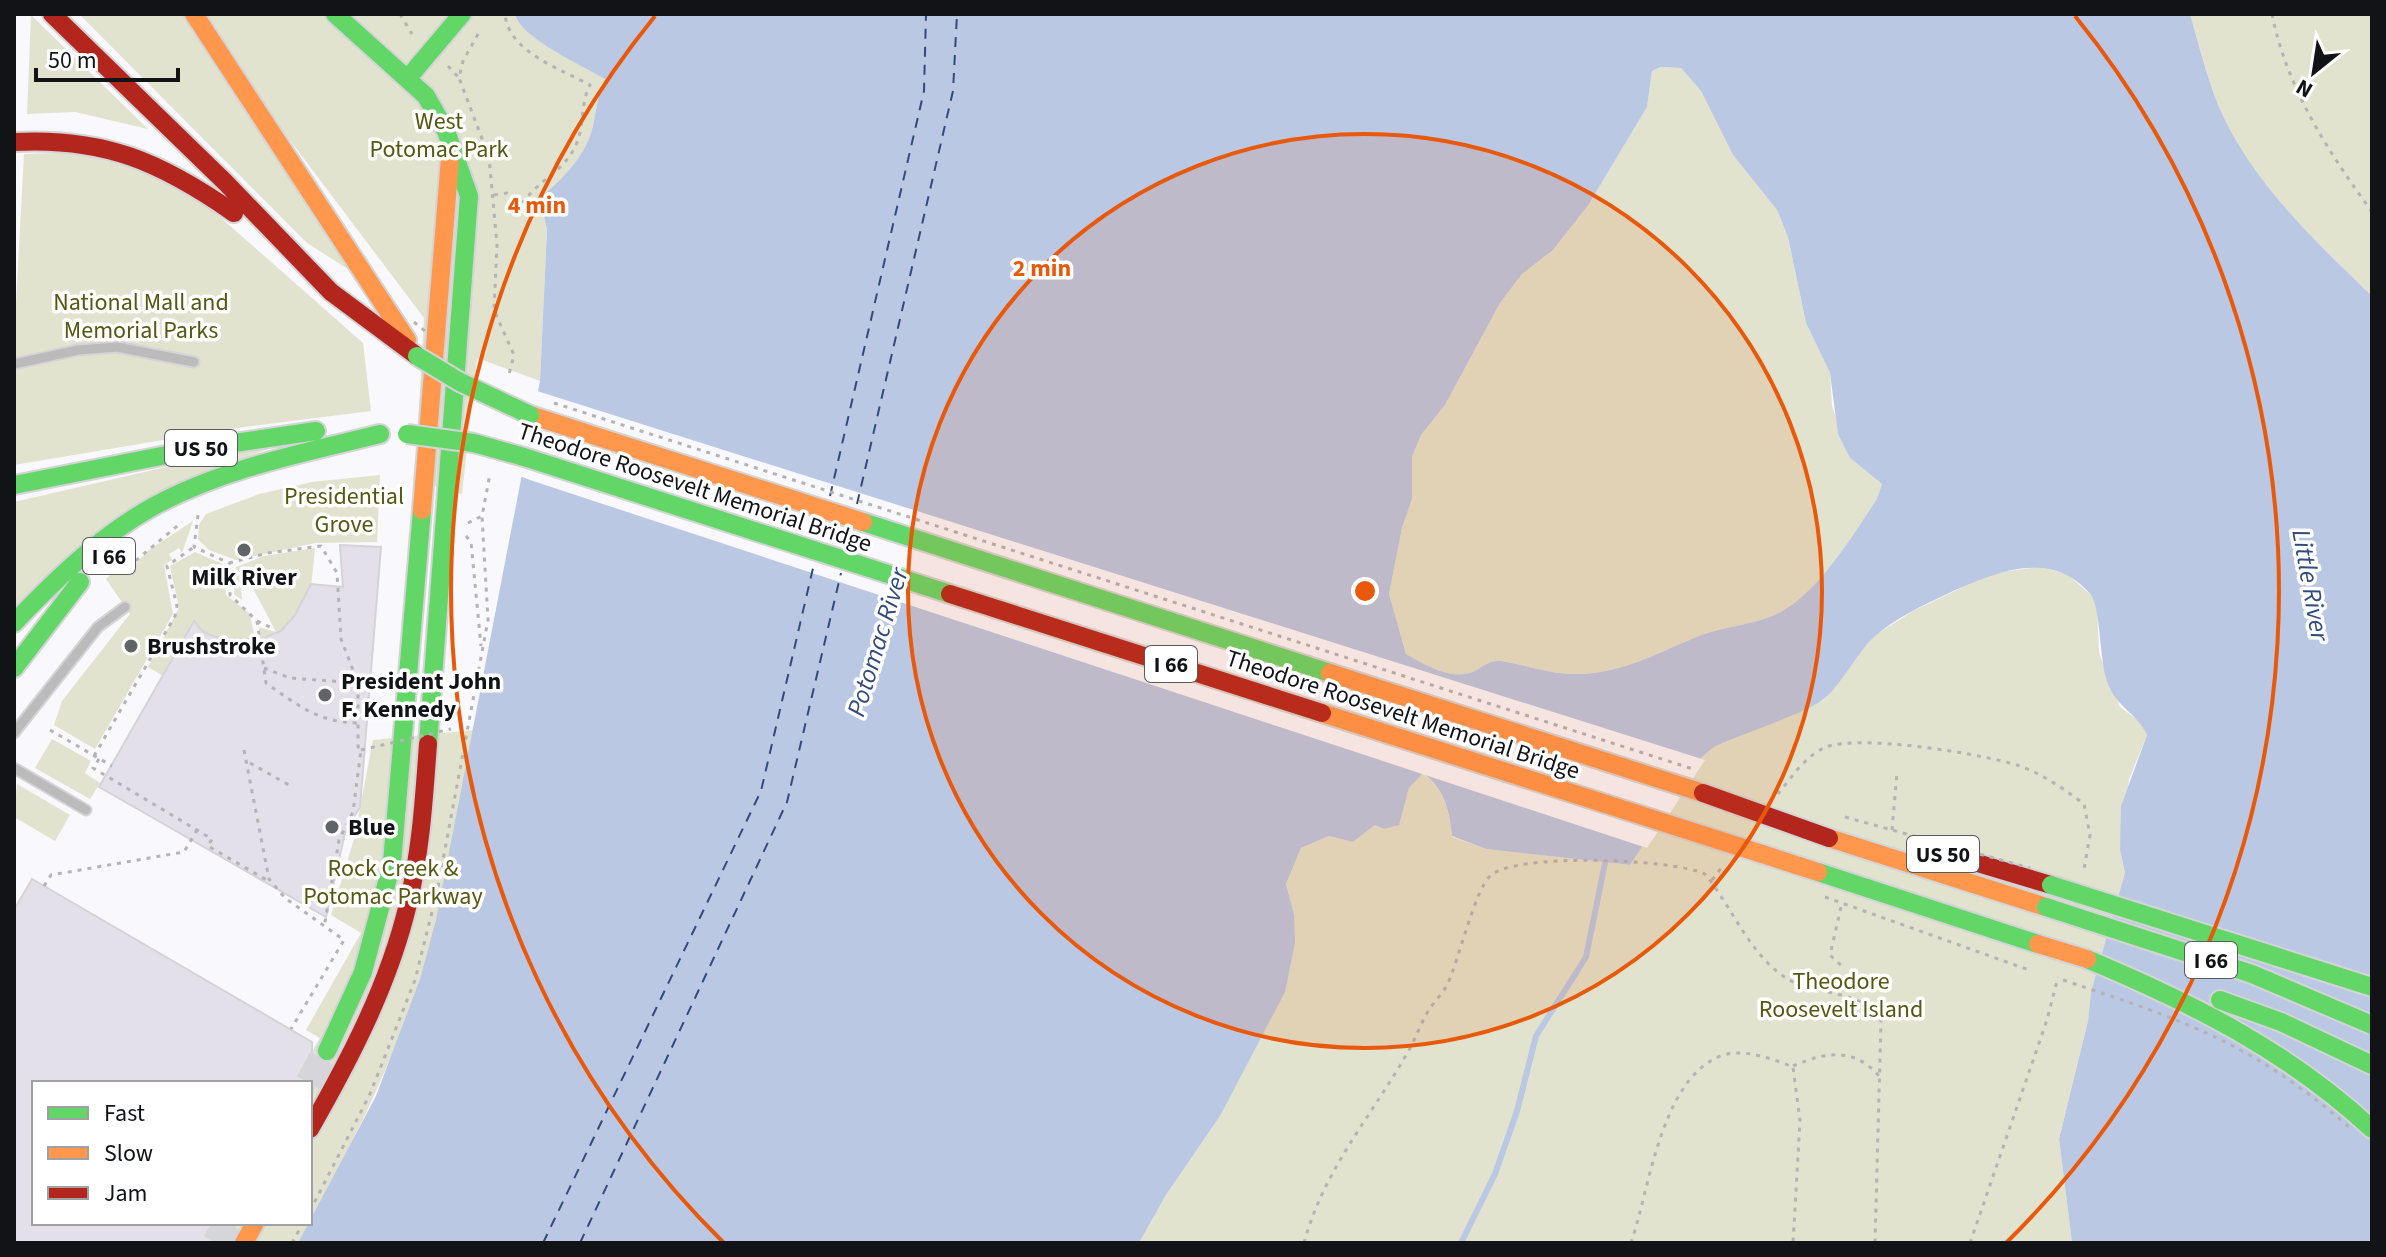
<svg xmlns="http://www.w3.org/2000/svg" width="2386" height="1257" viewBox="0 0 2386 1257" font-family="'Source Sans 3',sans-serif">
<rect width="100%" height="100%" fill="#f8f8fd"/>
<path fill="#e1e3ce" d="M79 14H186L359 276 307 243Z
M206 14H515C520 38 584 66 606 78 598 94 597 105 594 121 588 154 566 177 541 198L547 229 540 381 477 358 462 494 415 481 424 318 277 123Z
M2190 14H2372V296C2315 241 2251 181 2219 107 2207 78 2199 45 2190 14Z
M31 15 148 129 75 112 27 114Z
M1661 67 1681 68 1701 91 1733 155 1777 210 1788 237 1806 323 1830 373 1832 406 1850 458 1882 484 1878 499C1853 535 1814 600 1772 616 1749 625 1724 627 1701 635 1659 652 1621 675 1574 674 1549 674 1525 665 1502 661 1487 659 1481 670 1469 673 1448 679 1424 664 1406 654L1389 594 1402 528 1412 499V457L1421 435 1445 405 1500 303 1522 274 1553 250 1589 204 1647 107 1652 71Z
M87 152 141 165 211 209 363 343 371 411 229 429 14 465V341L24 154Z
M309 434 182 481 14 612V502Z
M380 475 377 542 315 543 236 560 209 550 198 539 199 525 206 514 259 494 312 482Z
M193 521 182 553 179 548 169 554 172 560 164 565 173 614 95 749 54 725 62 701 130 614 106 579 121 564 128 571 149 550Z
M315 548 302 677 262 660 259 627 276 632 248 579 241 588 242 600 234 594 236 567 264 556Z
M195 552 223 564 226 595 250 614 255 639 163 676 148 667 179 608 170 566Z
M2039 567 2067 574 2093 597 2097 607 2099 653 2120 707 2143 724 2147 735 2129 779 2120 850 2125 873 2123 884 2091 992 2088 1021 2059 1139 2072 1243H1139L1166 1195 1220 1116 1294 914 1286 884 1301 848 1329 836 1353 842 1375 825H1398L1409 788 1422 773C1445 790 1449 809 1452 837L1486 849 1630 865 1702 757 1714 747 1824 700 1858 653 1877 634 1915 610 1993 573Z
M474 730C458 813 447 899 420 979 392 1064 353 1143 310 1222V1083H293L320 1038 306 1030 361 933 331 915 354 839 373 740Z
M52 739 91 761 85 773 100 783 90 799 35 768Z
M17 784 70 815 55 841 14 817Z
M210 1223H309L298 1243H198Z"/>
<path fill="#bac8e4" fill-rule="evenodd" d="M515 14H2190C2199 45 2207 78 2219 107 2251 181 2315 241 2372 296V1243H2072L2059 1139 2088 1021 2091 992 2125 873 2120 850 2121 806 2147 735C2137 712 2114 707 2106 678 2100 659 2100 606 2091 595 2051 547 1994 573 1947 594 1922 606 1895 618 1874 637 1855 655 1844 681 1825 698 1810 712 1738 735 1714 747L1702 757 1630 865 1486 849 1452 836C1449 809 1445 790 1423 773L1409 788 1399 825 1384 829 1375 825 1353 842 1329 836 1301 848 1286 884 1294 914 1295 943 1285 992 1220 1116 1166 1195 1139 1243H298L376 1096 420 979 436 920 540 381 547 229 540 198C565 177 588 154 594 121 597 105 598 94 605 79 584 66 520 38 515 14ZM1661 67 1681 68 1701 91 1733 155 1777 210 1788 237 1806 323 1830 373 1838 434 1850 458 1882 484 1877 499C1853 535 1814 600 1772 616 1749 625 1724 627 1701 635 1659 652 1621 675 1574 674 1549 674 1525 665 1502 661 1487 659 1481 670 1469 673 1448 679 1424 664 1406 654L1389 594 1402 528 1412 499V457L1421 435 1445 405 1500 303 1522 274 1553 250 1589 204 1647 107 1652 71Z"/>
<path fill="#f8f8fd" d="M534 390 1705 760 1647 848 530 480 520 476 533 416Z"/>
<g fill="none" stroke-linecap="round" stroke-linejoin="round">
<path stroke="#bac8e4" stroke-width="6" d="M1461 1243 1495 1174 1517 1111 1536 1036 1586 957 1606 858"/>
<path stroke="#334a7c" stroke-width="2" stroke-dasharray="10 8" stroke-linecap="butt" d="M830 496 924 91 926 14
M857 504 953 91 957 14
M543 1243 761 791 814 564
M580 1243 787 802 841 573"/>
</g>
<path fill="#e3e0e9" stroke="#d4d4d8" stroke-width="2" d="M340 545 381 547 360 807 345 833 326 917 99 787 194 621 202 631 219 639H261L281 631 295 615 311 584 343 587Z
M32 879 312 1042V1060L325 1067 310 1095V1083H34V1223H236L227 1243H14V910Z"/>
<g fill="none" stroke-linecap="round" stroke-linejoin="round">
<path stroke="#d6d6da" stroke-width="28" stroke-dasharray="28 14" stroke-linecap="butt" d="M309 1083 327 1051
M216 1243 227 1223"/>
<g stroke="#d4d4d7" stroke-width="13">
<path id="lane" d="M14 364 78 350 117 347 194 362
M14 733 98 627 125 607
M14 768 86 810"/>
</g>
<g stroke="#d4d4d7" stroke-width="22">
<path id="fast" d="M335 14 426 96 446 131 469 196 428 744
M408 78 462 14
M14 485 207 447 316 431
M863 522 1330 673
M14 623C56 579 100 536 154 506 224 468 303 453 380 434
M14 668 80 582
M1818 872 2038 944
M2087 959C2192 1003 2288 1051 2372 1129
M2220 1000 2281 1022 2372 1065
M327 1051 363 972 392 863 422 510"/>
</g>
<g stroke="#d4d4d7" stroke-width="22">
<path id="slow" d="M194 14 407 340
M530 415 863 522
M422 510 450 158
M1330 673 1703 793
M1829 838 2046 907
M244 1243 255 1223"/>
</g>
<g stroke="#d4d4d7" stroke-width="22">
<path id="jam" d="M52 14 225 182 331 292 417 356
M14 142C104 137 161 162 234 213
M1974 862 2051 885
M310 1129C351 1057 389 984 408 904 421 851 424 798 428 744"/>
</g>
<path stroke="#b4b3b6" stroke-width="3" stroke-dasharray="4 6" stroke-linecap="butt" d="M400 14 412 34
M2272 14C2287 89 2328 151 2372 212
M478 34 463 61 459 78 489 157 497 245 494 310 514 355 508 378
M448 66 459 78
M494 195 507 193 524 202C537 181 562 173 575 147 585 127 580 103 590 85 561 69 508 52 505 14
M198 515 194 547 229 563 230 595 257 621 266 683C299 706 317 722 359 723
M468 523 482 516
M466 536 471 542 481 646
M122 559 128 567 182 522
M229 563 268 553 321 546 337 573 341 639 358 683V747L361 750 353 812 339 840 324 928
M257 621 274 629
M264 668 290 678 358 683
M50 730 112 766
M244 750 269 879 285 898 344 940 291 1029
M94 756 175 616 177 606 167 566 194 547
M99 759 93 768 212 839 208 846 270 882
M250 763 289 785
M1778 794C1790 779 1806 755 1826 747 1861 734 1984 754 2020 766 2044 775 2064 789 2084 804L2090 835 2084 869
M1892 830 1897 773
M1712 880 1722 867
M44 886 51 875 184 852 197 830
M1841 907 1830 955 1845 969
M1793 1066C1825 1052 1854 1047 1879 1076
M310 1211 370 1094 415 980 437 892 488 620 482 516 490 474
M292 1243 303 1223
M1304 1243C1323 1172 1369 1119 1405 1057 1414 1043 1419 1027 1427 1013 1433 1002 1443 994 1448 983 1459 959 1475 890 1490 876 1515 852 1674 859 1705 874 1732 907 1749 954 1786 978 1814 996 1865 989 1881 1021L1875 1243
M1631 1243C1649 1191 1660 1085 1716 1058 1739 1046 1770 1058 1793 1067L1800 1121 1793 1243
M1970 1243 2047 1020 2058 977"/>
<use href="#lane" stroke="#bcbbbc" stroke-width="9"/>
<use href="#fast" stroke="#63d668" stroke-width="18"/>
<use href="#slow" stroke="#ff974d" stroke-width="18"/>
<use href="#jam" stroke="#b3261e" stroke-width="18"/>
<g stroke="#d4d4d7" stroke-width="22" stroke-linecap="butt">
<path id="fast-bridge" d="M417 356 460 382 530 415
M407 434 474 443 524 457 950 594
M2051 885 2372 987
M2046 907 2252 974 2372 1025"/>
</g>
<g stroke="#d4d4d7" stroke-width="22" stroke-linecap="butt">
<path id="slow-bridge" d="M1322 713 1818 872
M2038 944 2087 959"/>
</g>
<g stroke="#d4d4d7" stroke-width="22" stroke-linecap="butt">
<path id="jam-bridge" d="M950 594 1322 713
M1703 793 1829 838"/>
</g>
<path stroke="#b4b3b6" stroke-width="3" stroke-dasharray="4 6" stroke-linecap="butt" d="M414 322 426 332
M554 403 1693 769
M361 750 451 729
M1845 817 2030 868
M1825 897 2029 970
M2063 980C2183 1020 2253 1043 2350 1128"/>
<use href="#fast-bridge" stroke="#63d668" stroke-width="18"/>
<use href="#slow-bridge" stroke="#ff974d" stroke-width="18"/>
<use href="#jam-bridge" stroke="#b3261e" stroke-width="18"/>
</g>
<circle cx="1365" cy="591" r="457" fill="#e8590c" fill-opacity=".12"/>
<g fill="none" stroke="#e8590c" stroke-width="4">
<circle cx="1365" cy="591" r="457"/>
<path d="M724 1243A914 914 0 0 1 655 16M2075 16A914 914 0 0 1 2006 1243"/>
</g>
<g fill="#626367" stroke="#fff" stroke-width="3">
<circle cx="244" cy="550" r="8"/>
<circle cx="131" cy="646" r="8"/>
<circle cx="325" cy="695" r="8"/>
<circle cx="332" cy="827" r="8"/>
</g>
<g text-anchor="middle" stroke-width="7" stroke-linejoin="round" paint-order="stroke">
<g fill="#fff" stroke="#595a5c" stroke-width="2">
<rect x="165" y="430" width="72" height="36" rx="6"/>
<rect x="83" y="538" width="52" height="36" rx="6"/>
<rect x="1145" y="646" width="52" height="36" rx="6"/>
<rect x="1907" y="836" width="72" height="36" rx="6"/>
<rect x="2185" y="942" width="52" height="36" rx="6"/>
</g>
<g font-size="22" font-weight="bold" fill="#121316">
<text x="201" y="456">US 50</text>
<text x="109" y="564">I 66</text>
<text x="1171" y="672">I 66</text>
<text x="1943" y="862">US 50</text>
<text x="2211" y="968">I 66</text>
</g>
<g font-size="24" fill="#565812" stroke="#fff">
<text x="439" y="129">West<tspan x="439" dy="28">Potomac Park</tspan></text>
<text x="141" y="310">National Mall and<tspan x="141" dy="28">Memorial Parks</tspan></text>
<text x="344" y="504">Presidential<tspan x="344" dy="28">Grove</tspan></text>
<text x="393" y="876">Rock Creek &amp;<tspan x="393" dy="28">Potomac Parkway</tspan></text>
<text x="1841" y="989">Theodore<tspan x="1841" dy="28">Roosevelt Island</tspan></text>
</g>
<g font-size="24" fill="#121316" stroke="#fff">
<text transform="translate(695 487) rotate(18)" y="8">Theodore Roosevelt Memorial Bridge</text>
<text transform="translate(1403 714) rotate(18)" y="8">Theodore Roosevelt Memorial Bridge</text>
</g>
<g font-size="24" font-weight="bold" fill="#121316" stroke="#fff" text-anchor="start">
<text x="244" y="585" text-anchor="middle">Milk River</text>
<text x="147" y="654">Brushstroke</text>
<text x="341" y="689">President John<tspan x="341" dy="28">F. Kennedy</tspan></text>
<text x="348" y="835">Blue</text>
</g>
<g font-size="26" font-style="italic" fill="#334a7c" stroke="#fff">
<text transform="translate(2311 585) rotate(80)" y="9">Little River</text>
<text transform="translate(877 642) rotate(-73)" y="9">Potomac River</text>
</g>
</g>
<circle cx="1365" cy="591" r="12" fill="#e8590c" stroke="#fff" stroke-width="4"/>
<g font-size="24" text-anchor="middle" font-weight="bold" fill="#e8590c" stroke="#fff" stroke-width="7" stroke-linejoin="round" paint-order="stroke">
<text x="537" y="213">4 min</text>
<text x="1042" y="276">2 min</text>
</g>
<rect width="2386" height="1257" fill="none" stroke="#121316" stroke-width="32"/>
<rect x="32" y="1081" width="280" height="144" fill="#ffffff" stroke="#a0a1a2" stroke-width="2"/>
<rect x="48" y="1107" width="40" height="12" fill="#63d668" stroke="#a0a1a2" stroke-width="2"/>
<text x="104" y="1121" font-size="24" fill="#121316">Fast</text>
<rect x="48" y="1147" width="40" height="12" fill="#ff974d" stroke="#a0a1a2" stroke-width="2"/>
<text x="104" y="1161" font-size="24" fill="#121316">Slow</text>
<rect x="48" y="1187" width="40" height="12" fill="#b3261e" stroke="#a0a1a2" stroke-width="2"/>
<text x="104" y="1201" font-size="24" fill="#121316">Jam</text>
<g transform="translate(2314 72) rotate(210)" stroke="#ffffff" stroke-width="6" paint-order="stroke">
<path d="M0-6L14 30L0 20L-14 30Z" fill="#121316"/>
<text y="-12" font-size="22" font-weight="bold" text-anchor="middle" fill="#121316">N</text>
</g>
<path d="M36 68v12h142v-12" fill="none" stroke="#121316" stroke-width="4"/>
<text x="48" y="68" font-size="24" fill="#121316" stroke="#ffffff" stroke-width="6" paint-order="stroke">50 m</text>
</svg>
